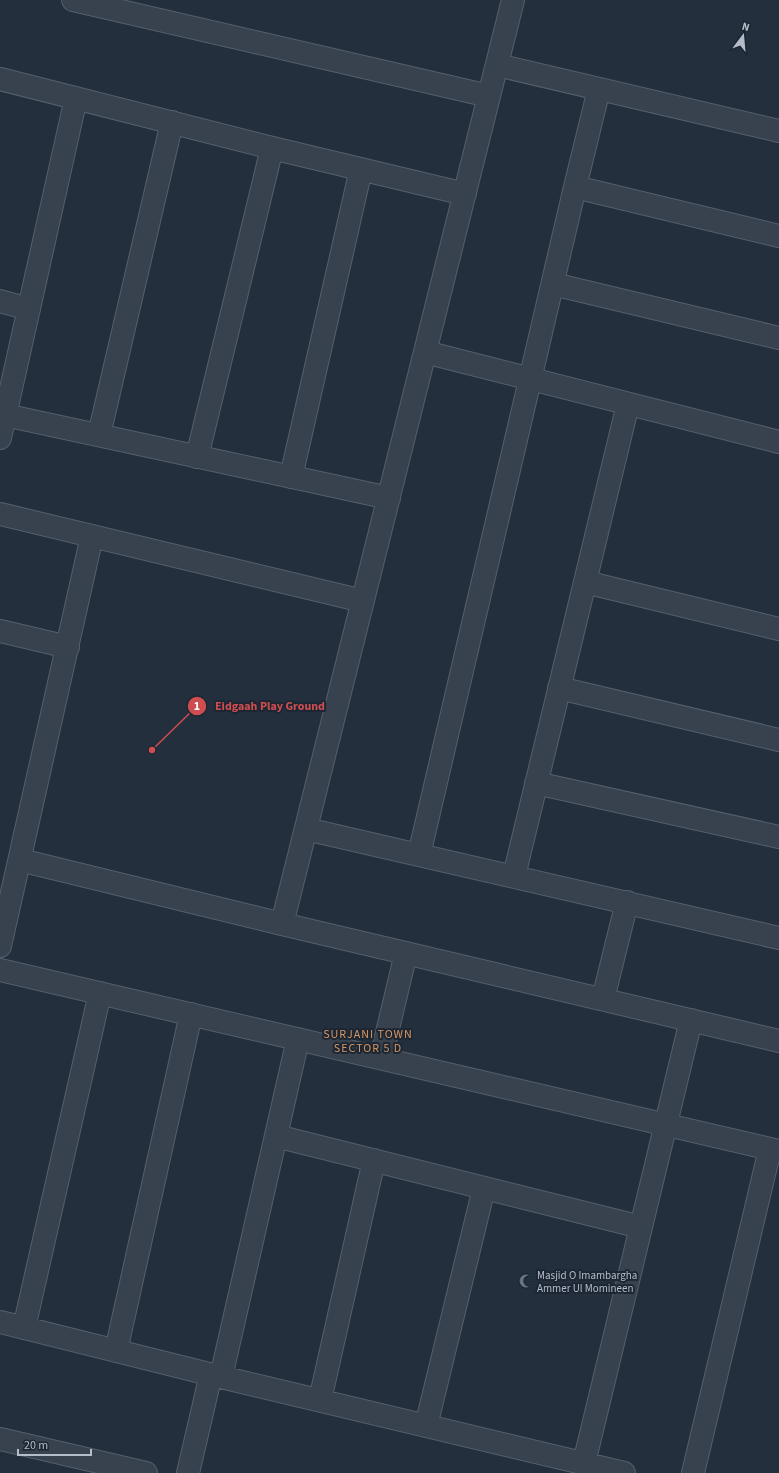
<svg xmlns="http://www.w3.org/2000/svg" width="779" height="1473" viewBox="0 0 779 1473" font-family="'Source Sans 3',sans-serif">
<rect width="100%" height="100%" fill="#242f3e"/>
<g fill="none" stroke-linecap="round" stroke-linejoin="round">
<g stroke="#565f6c" stroke-width="24">
<path id="minor" d="M73 0 489 96
M513 0 282 924 779 1041
M497 65 779 131
M0 79 272 148 465 194
M575 187 779 236
M553 284 779 338
M0 301 29 309
M425 352 779 442
M0 414 389 498
M99 435 172 122
M0 438 76 98
M197 457 272 148
M291 477 361 169
M0 514 363 601
M585 582 779 629
M0 631 68 647
M559 688 779 740
M536 783 779 837
M306 829 779 938
M419 855 575 187 599 89
M20 860 282 924
M514 876 628 404
M0 946 92 536
M0 970 779 1151
M603 999 627 902
M381 1058 406 953
M276 1136 641 1227 691 1020
M0 1322 221 1377 624 1473
M24 1328 100 993
M116 1351 191 1014
M221 1377 298 1039
M320 1400 374 1160
M426 1426 484 1188
M0 1439 146 1473
M584 1463 641 1227
M188 1473 211 1374
M693 1473 770 1149"/>
</g>
<use href="#minor" stroke="#38414e" stroke-width="22"/>
</g>
<defs>
<g id="mosque-bare" transform="scale(1.08)"><path d="M3.5-4.9A6 6 0 1 0 3.5 4.9A5 5 0 1 1 3.5-4.9Z" fill="#6b7280" stroke="#1d2633" stroke-width="2.5" paint-order="stroke"/></g>
</defs>
<g fill-rule="evenodd">
<use href="#mosque-bare" x="526" y="1281"/>
</g>
<g text-anchor="middle" stroke-width="4" stroke-linejoin="round" paint-order="stroke">
<g font-size="11" fill="#b4bcc9" stroke="#1d2633" text-anchor="start">
<text x="537" y="1279">Masjid O Imambargha<tspan x="537" dy="13">Ammer Ul Momineen</tspan></text>
</g>
<g font-size="12" letter-spacing="1" fill="#d59563" stroke="#1d2633">
<text x="368" y="1038">SURJANI TOWN<tspan x="368" dy="14">SECTOR 5 D</tspan></text>
</g>
</g>
<path fill="none" stroke="#ce4d50" stroke-width="1.5" d="M152 750L197 706"/>
<g fill="#ce4d50" stroke="#1d2633" stroke-width="1.5">
<circle cx="152" cy="750" r="4"/>
<circle cx="197" cy="706" r="10"/>
</g>
<g font-size="12" text-anchor="middle" font-weight="bold" fill="#fff">
<text x="197" y="710">1</text>
</g>
<g font-size="12" text-anchor="middle" font-weight="bold" fill="#ce4d50" stroke="#1d2633" stroke-width="4" stroke-linejoin="round" paint-order="stroke">
<text x="270" y="710">Eidgaah Play Ground</text>
</g>
<g transform="translate(743 36) rotate(16)" stroke="#1d2633" stroke-width="3" paint-order="stroke">
<path d="M0-3L7 15L0 10L-7 15Z" fill="#b4bcc9"/>
<text y="-6" font-size="11" font-weight="bold" text-anchor="middle" fill="#b4bcc9">N</text>
</g>
<path d="M18 1449v6h73v-6" fill="none" stroke="#b4bcc9" stroke-width="2"/>
<text x="24" y="1449" font-size="12" fill="#b4bcc9" stroke="#1d2633" stroke-width="3" paint-order="stroke">20 m</text>
</svg>
